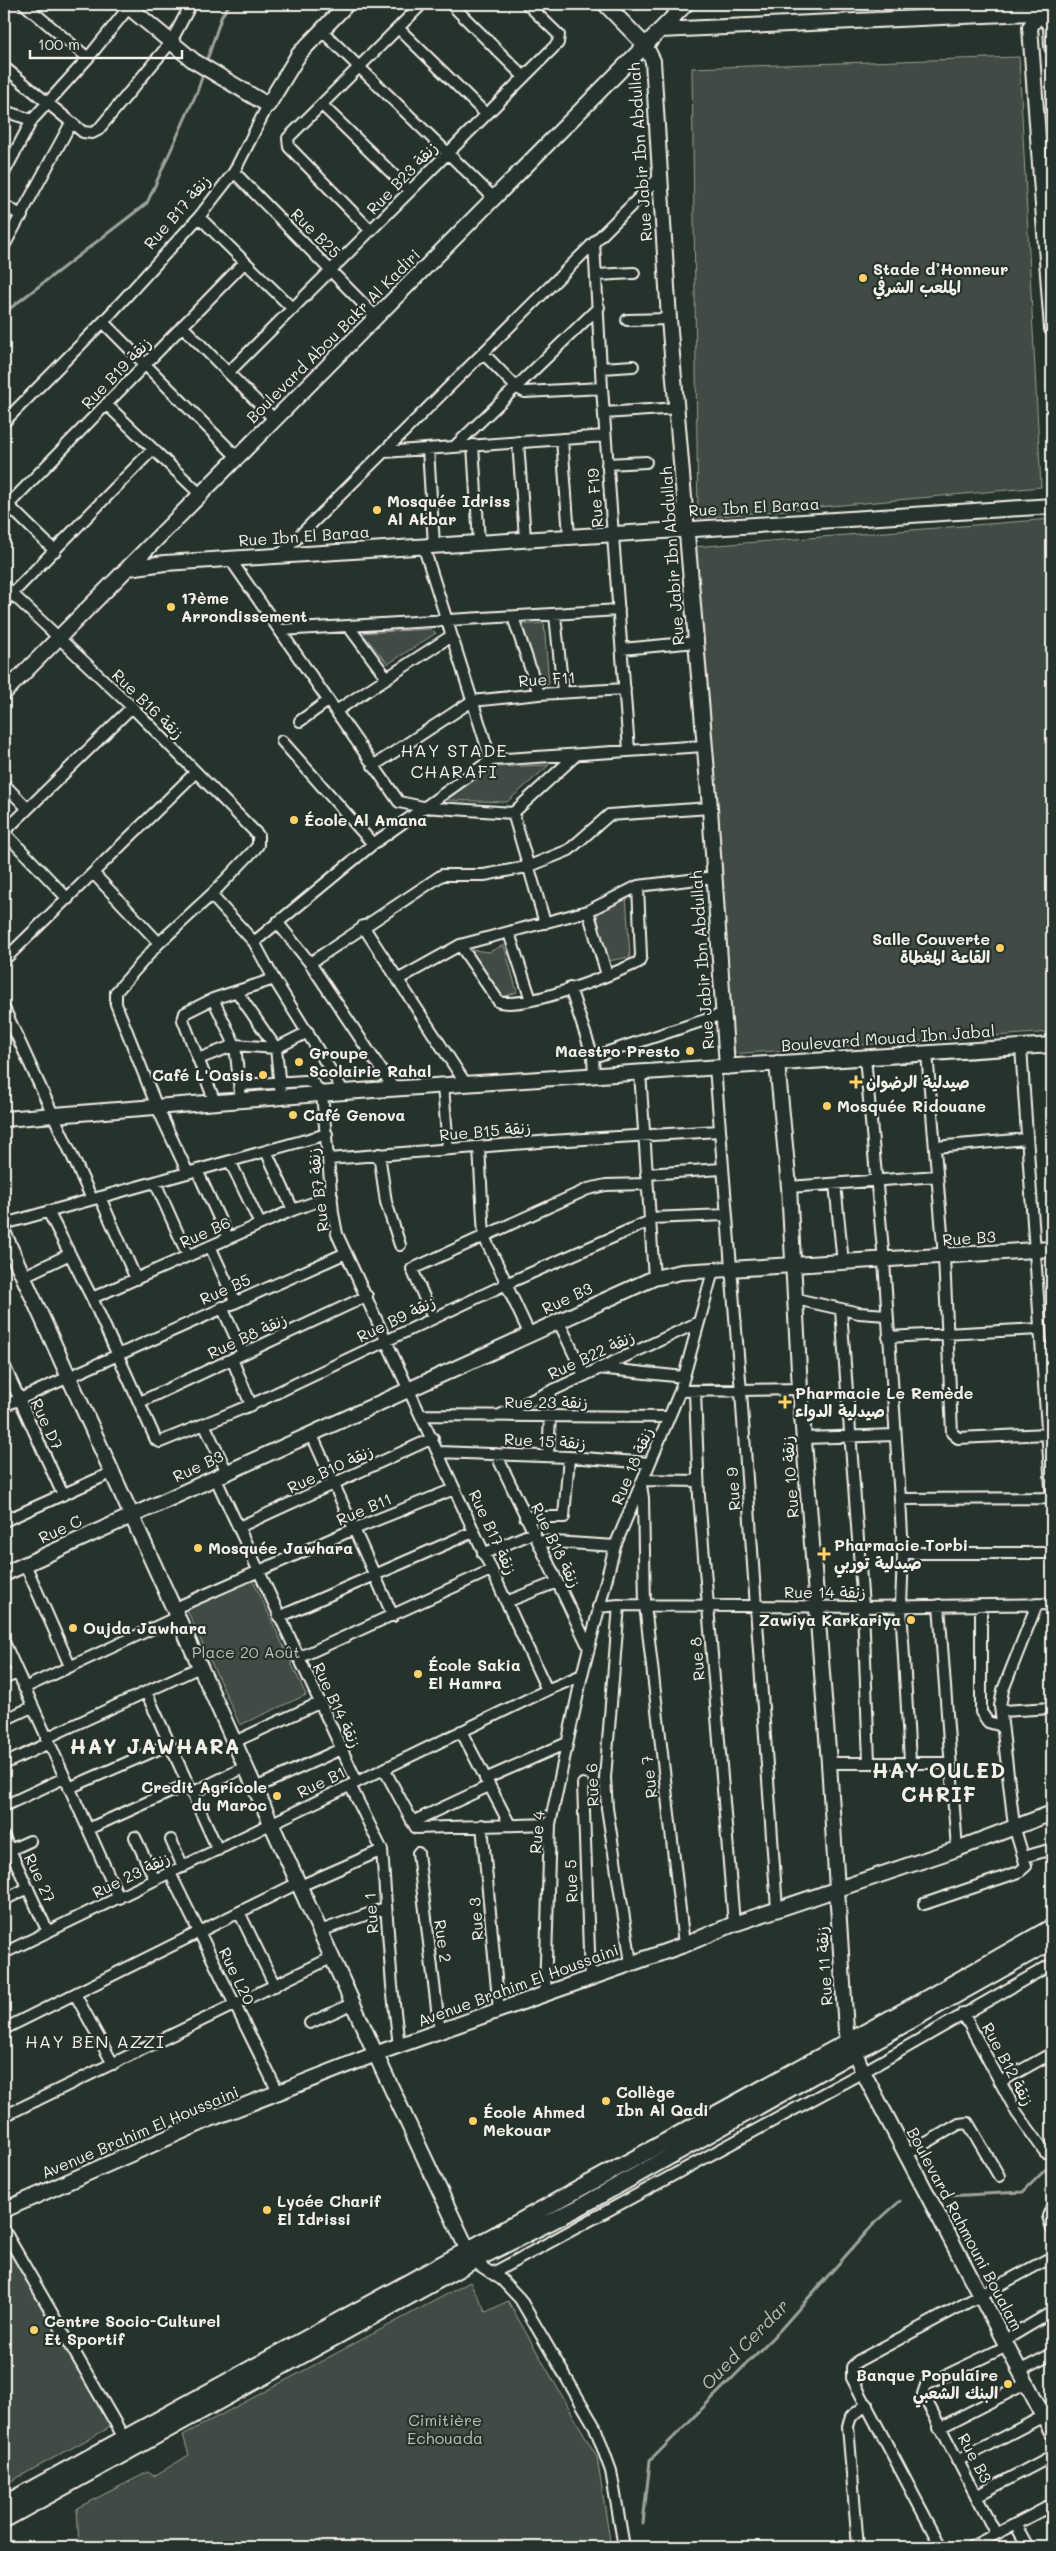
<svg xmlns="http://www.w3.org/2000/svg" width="1056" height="2551" viewBox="0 0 1056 2551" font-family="Mali,'Playpen Sans Arabic',sans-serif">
<rect width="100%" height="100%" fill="#26332d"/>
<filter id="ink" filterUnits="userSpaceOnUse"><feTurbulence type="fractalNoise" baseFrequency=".02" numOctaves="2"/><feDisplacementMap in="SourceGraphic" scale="10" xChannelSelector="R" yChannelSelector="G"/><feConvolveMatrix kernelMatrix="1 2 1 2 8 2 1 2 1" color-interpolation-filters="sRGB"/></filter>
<g filter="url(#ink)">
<path fill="#414b45" stroke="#9a9e96" d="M1019 57 1041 487 698 518 692 68Z
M1052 519V1032L730 1054 693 547Z
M544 623 549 684 540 687 520 625Z
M431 629 436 633 388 664 362 633Z
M549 765 507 802 445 800 493 767Z
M626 895 630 957 608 961 597 915Z
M504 945 517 992 500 998 472 950 489 952Z
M252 1578 306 1695 240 1725 186 1608Z
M11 2232 116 2424 4 2485V2236Z
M470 2282 486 2312 508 2301 597 2457 611 2547H79L77 2508 148 2472 154 2476 189 2455 183 2435Z"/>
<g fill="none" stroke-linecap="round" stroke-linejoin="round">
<path stroke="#9fa39b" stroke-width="3" d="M206 63 222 15 230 4
M4 313 147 203 197 92 204 71
M946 2196 1023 2192 1052 2163
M643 2523 650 2461 780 2330 872 2226 900 2201"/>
<g stroke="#f4f1e8" stroke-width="14">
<path id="street" d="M24 4 88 58
M451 4 523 76
M966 4 969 15
M398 28 486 114
M321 30 495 199
M4 67 83 132 92 133 98 130 171 42 191 4
M322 105 410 191
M4 111 32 120
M234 172 376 317
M4 173 32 120 88 58 129 7
M4 205 22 216
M199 217 293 309
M371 231 289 147 288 138 422 4
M594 243 602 388 629 750
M4 246 71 123
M597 275 634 273
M627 320 669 319
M103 322 236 456
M182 326 274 419
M483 353 517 388 525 392 602 388
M602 368 633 366
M229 372 558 43 559 35 527 4
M106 404 200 494
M604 413 678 408
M4 422 103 322 199 217 234 172 268 105
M562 439 569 536
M518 442 525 538
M473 445 479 542
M454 447 599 307
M428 449 434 545
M384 452 605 436
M607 464 646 462
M4 501 55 551
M8 505 245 262
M423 545 491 760
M280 555 661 176
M230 559 399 802 423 807 513 813 575 756
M4 586 132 707 258 835V845L255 849 211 895 159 943 116 992V1004L157 1107 188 1173
M4 602 153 449
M555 615 563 692
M513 617 539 694
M349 627 387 678
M280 630 619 610
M622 649 696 642
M336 711 451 636
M300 721 328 701
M282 741 373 844
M373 766 472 701 539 694 625 689
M4 784 27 808
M513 813 545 923
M4 832 132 707
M4 832 68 899
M94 874 159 943
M211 895 254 942 274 979 344 1092
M588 911 607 975
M277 922 310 963 394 1089
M363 926 466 1084
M509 933 531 1000
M254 942 373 844 491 760 704 746
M460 945 499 1002C529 1009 610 975 639 962L641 956 638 886
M4 960 196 772
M310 963 442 875H484L527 867 569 850 609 815 710 808
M399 979 460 945 588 911 638 886 715 877
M570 988 593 1057 594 1076
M237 992 276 1048 280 1088
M213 999 235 1045 241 1100
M4 1008 92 1199
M1021 1047 1052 1502
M927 1053 944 1257 952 1433 958 1438 1048 1434
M593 1057 723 1014
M865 1057 884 1261 900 1499 903 1553 901 1606 910 1761
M198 1059 235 1045 276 1048 308 1032
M715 1067 741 1392 777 1909
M640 1072 654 1278
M240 1085 305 1081 313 1083 322 1094 333 1213 337 1234 547 1690
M443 1086 448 1149
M215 1102 183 1020 185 1013 213 999 274 979
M479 1147 484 1237 507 1284
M935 1147 1026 1139
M266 1151 293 1210
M379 1154 386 1202 400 1245
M329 1159 551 1141 719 1131
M230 1161 260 1224
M197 1170 228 1238
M646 1174 721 1169
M155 1182 188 1256
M835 1184 843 1263
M789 1187 937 1176
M100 1197 136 1279
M48 1211 92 1298 156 1440 160 1442 251 1405 506 1284 650 1221
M650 1218 726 1215
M4 1224 327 1134
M210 1246 235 1301
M24 1276 70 1254
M506 1284 530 1335
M92 1298 293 1210 332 1196
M796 1299 859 1313 886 1315
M222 1307 243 1354
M841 1310 863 1607 869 1762
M433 1318 412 1269 588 1189 606 1185 646 1184
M559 1322 584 1375
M888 1337 1040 1329
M232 1359 251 1405
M4 1365 63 1495
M598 1368 684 1377
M680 1391 800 1389
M695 1392 699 1496 734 1924
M140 1402 367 1296
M4 1406 346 1253
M422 1415 669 1417
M500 1415 699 1322
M205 1426 227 1472
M311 1433 393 1616
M805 1438 895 1435
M439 1452 569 1457 650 1463
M496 1454 589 1648
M548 1456 550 1417
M215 1477 357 1782
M643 1480 698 1481
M641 1485 643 1498 645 1605 684 1945
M900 1499 1052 1498
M4 1509 9 1519
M525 1517H564L569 1457
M4 1521 111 1473
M239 1527 433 1438
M539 1541 615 1546
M903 1553H1052
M483 1554 535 1532
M25 1564 70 1666
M506 1602 557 1582
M619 1605 605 1778 607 1808 631 1963
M939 1605 957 1849
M981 1605V1712L988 1722 1002 1726
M598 1607 619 1605 863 1607 1052 1604
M173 1609 354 1529 454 1489
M279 1617 473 1532
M4 1642 119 1898
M298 1658 491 1570
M4 1679 17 1673
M24 1688 177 1617
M146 1692 218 1850
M1001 1711 1052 1708
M4 1720 32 1707
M461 1731 510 1825
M46 1738 200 1667
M234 1742 319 1703
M829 1763H950
M4 1764 49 1743
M384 1769 416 1828 550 1824
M485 1779 567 1743
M583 1784 590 1978
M350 1785 382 1850 392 1986 399 2046
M69 1788 170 1744
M255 1788 341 1749
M192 1793 245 1767
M4 1806 64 1778
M412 1822 489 1786
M482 1825 499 2011
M88 1829 188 1784
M4 1837 48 1932
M135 1837 155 1880
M171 1840 183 1867
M10 1850 30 1841
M418 1853 440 2033
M1024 1857 1052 1849
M170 1873 278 2092
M300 1886 382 1850
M4 1900 28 1888
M924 1904 1019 1872 1026 1866 1014 1826 1000 1706 1003 1690 1037 1604
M239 1912 275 1986
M320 1931 385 1908
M4 1953 547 1690 582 1675
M75 1994 113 2064
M545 1995 550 1824 582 1675 615 1546 680 1391 713 1271
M963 2013 1017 2113 1045 2152
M310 2023 354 2003
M4 2029 298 1883
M1000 2082 1052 2053
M4 2116 333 1957
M907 2154 959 2124 968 2123 999 2176
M4 2198 8 2207
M1052 2207 1048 2216 1052 2229
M4 2230 127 2443
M473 2261 502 2280 520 2299 595 2427 611 2471 624 2547
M493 2273 863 2072 1052 1964
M1005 2340 1052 2312
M1021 2370 1052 2354
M1042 2412 1052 2406
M939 2428 1027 2383
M957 2461 1044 2416
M976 2496 1052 2456
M1015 2524 1028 2547
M996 2534 923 2394 926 2385 1007 2346
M858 2547 848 2426 851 2417 867 2404
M941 2547 852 2378V2367L858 2361 1052 2257
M971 2547 1052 2505"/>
</g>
<g stroke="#f4f1e8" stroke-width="18">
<path id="secondary" d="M125 4 194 61 268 105 299 54 347 4
M605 4 645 45 653 61 669 319 710 808 727 1067
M1039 7 1040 13 1051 26 1052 47
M1040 13 1030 27 1052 329
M660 30 1052 12
M128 568 165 563 1052 506
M4 693 686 4
M777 1063 789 1187 800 1389 829 1763 846 2031 863 2072 1052 2432
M4 1119 344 1092 1052 1045
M4 1234 382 2068 472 2259
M4 1574 654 1278 681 1272 1052 1249
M4 2210 210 2119 386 2050 684 1945 734 1924 957 1849 1052 1813"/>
</g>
<g stroke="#f4f1e8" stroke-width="19">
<path id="primary" d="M4 2504 920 2002 1052 1927
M4 2520 473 2261 578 2208 1052 1941"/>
</g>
<use href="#street" stroke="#26332d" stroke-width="10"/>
<use href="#secondary" stroke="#26332d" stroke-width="14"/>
<use href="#primary" stroke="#26332d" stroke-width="15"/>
</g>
</g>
<g fill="#ffd166" stroke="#26332d" stroke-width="2">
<circle cx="863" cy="278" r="5"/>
<circle cx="377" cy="510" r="5"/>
<circle cx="171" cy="607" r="5"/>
<circle cx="294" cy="820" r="5"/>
<circle cx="1000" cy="948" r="5"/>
<circle cx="690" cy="1051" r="5"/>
<circle cx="299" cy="1062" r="5"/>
<circle cx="263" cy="1075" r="5"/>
<path d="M853.5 1074.5h5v5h5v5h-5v5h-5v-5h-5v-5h5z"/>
<circle cx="827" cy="1106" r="5"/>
<circle cx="293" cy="1115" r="5"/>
<path d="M782.5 1394.5h5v5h5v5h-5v5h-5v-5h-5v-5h5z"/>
<circle cx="198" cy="1548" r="5"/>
<path d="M821.5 1546.5h5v5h5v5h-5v5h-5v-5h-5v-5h5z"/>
<circle cx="911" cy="1620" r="5"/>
<circle cx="73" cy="1628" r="5"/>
<circle cx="418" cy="1674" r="5"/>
<circle cx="277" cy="1796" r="5"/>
<circle cx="606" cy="2101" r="5"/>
<circle cx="473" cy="2121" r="5"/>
<circle cx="267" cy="2210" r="5"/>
<circle cx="34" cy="2330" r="5"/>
<circle cx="1008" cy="2384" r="5"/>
</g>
<g text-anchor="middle" stroke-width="4.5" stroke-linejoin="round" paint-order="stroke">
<g font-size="16" fill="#f4f1e8" stroke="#26332d">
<text transform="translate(640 152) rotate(-94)" y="6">Rue Jabir Ibn Abdullah</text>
<text transform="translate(402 178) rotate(-46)" y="6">Rue B23 زنقة</text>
<text transform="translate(177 212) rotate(-49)" y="6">Rue B17 زنقة</text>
<text transform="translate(316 233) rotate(45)" y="6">Rue B25</text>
<text transform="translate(333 336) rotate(-45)" y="6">Boulevard Abou Bakr Al Kadiri</text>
<text transform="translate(116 373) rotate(-46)" y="6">Rue B19 زنقة</text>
<text transform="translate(595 498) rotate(-95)" y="6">Rue F19</text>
<text transform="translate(754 507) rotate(-3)" y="6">Rue Ibn El Baraa</text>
<text transform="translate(304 536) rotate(-4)" y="6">Rue Ibn El Baraa</text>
<text transform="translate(672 556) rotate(-94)" y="6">Rue Jabir Ibn Abdullah</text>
<text transform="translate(547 679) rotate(-4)" y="6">Rue F11</text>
<text transform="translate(148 704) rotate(44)" y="6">Rue B16 زنقة</text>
<text transform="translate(702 960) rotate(-94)" y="6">Rue Jabir Ibn Abdullah</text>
<text transform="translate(888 1038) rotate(-4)" y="6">Boulevard Mouad Ibn Jabal</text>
<text transform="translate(485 1131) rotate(-5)" y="6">Rue B15 زنقة</text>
<text transform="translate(318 1190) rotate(-97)" y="6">Rue B7 زنقة</text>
<text transform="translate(205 1232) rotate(-24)" y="6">Rue B6</text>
<text transform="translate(969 1238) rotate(-4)" y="6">Rue B3</text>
<text transform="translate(225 1289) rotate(-24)" y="6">Rue B5</text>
<text transform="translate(567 1298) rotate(-25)" y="6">Rue B3</text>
<text transform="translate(396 1319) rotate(-26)" y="6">Rue B9 زنقة</text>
<text transform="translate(247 1336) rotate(-25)" y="6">Rue B8 زنقة</text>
<text transform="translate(591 1355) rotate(-25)" y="6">Rue B22 زنقة</text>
<text x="546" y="1408">Rue 23 زنقة</text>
<text transform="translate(47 1424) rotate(65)" y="6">Rue D7</text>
<text transform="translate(545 1441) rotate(3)" y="6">Rue 15 زنقة</text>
<text transform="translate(198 1466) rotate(-25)" y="6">Rue B3</text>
<text transform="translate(632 1466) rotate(-67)" y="6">Rue 18 زنقة</text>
<text transform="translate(330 1469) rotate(-25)" y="6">Rue B10 زنقة</text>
<text transform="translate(790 1477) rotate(-94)" y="6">Rue 10 زنقة</text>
<text transform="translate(733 1489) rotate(-94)" y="6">Rue 9</text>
<text transform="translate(364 1509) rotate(-23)" y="6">Rue B11</text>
<text transform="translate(60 1529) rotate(-25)" y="6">Rue C</text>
<text transform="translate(493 1532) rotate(65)" y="6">Rue B17 زنقة</text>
<text transform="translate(556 1545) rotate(64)" y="6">Rue B18 زنقة</text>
<text x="825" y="1598">Rue 14 زنقة</text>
<text transform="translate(697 1659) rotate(-95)" y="6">Rue 8</text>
<text transform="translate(337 1705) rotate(65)" y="6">Rue B14 زنقة</text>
<text transform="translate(649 1777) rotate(-97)" y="6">Rue 7</text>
<text transform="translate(321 1782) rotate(-26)" y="6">Rue B1</text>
<text transform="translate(592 1785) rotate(-92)" y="6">Rue 6</text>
<text transform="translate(537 1832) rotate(-85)" y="6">Rue 4</text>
<text transform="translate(131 1875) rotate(-26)" y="6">Rue 23 زنقة</text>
<text transform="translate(40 1878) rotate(65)" y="6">Rue 27</text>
<text transform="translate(571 1881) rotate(-92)" y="6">Rue 5</text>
<text transform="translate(371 1913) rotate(-94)" y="6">Rue 1</text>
<text transform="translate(476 1919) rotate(-95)" y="6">Rue 3</text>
<text transform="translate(443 1941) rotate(82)" y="6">Rue 2</text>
<text transform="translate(824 1966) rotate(-94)" y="6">Rue 11 زنقة</text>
<text transform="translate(237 1976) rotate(64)" y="6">Rue L20</text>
<text transform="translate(518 1985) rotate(-20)" y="6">Avenue Brahim El Houssaini</text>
<text transform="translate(1008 2064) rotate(62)" y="6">Rue B12 زنقة</text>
<text transform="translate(140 2132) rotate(-23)" y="6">Avenue Brahim El Houssaini</text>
<text transform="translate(965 2229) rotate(62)" y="6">Boulevard Rahmouni Boualam</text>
<text transform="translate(975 2458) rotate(62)" y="6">Rue B3</text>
</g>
<g font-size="16" font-weight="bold" fill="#f4f1e8" stroke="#26332d" text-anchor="start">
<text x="873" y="275">Stade d’Honneur<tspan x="873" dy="18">الملعب الشرفي</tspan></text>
<text x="387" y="507">Mosquée Idriss<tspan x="387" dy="18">Al Akbar</tspan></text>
<text x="181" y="604">17ème<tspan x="181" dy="18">Arrondissement</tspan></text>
<text x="304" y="826">École Al Amana</text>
<text x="990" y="945" text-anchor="end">Salle Couverte<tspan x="990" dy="18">القاعة المغطاة</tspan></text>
<text x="680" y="1057" text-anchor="end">Maestro Presto</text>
<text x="309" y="1059">Groupe<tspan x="309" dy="18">Scolairie Rahal</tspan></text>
<text x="253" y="1081" text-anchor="end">Café L'Oasis</text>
<text x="866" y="1088">صيدلية الرضوان</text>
<text x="837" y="1112">Mosquée Ridouane</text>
<text x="303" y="1121">Café Genova</text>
<text x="795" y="1399">Pharmacie Le Remède<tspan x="795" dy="18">صيدلية الدواء</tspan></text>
<text x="834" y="1551">Pharmacie Torbi<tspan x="834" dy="18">صيدلية توربي</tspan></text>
<text x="208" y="1554">Mosquée Jawhara</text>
<text x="901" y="1626" text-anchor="end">Zawiya Karkariya</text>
<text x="83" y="1634">Oujda Jawhara</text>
<text x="428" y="1671">École Sakia<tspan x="428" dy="18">El Hamra</tspan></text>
<text x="267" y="1793" text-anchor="end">Credit Agricole<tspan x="267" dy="18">du Maroc</tspan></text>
<text x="616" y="2098">Collège<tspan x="616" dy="18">Ibn Al Qadi</tspan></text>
<text x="483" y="2118">École Ahmed<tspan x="483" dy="18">Mekouar</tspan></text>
<text x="277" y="2207">Lycée Charif<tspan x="277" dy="18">El Idrissi</tspan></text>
<text x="44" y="2327">Centre Socio-Culturel<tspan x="44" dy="18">Et Sportif</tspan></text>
<text x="998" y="2381" text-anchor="end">Banque Populaire<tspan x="998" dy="18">البنك الشعبي</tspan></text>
</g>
<g font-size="16" fill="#bebfb7" stroke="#26332d">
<text x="246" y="1658">Place 20 Août</text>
<text x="445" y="2426">Cimitière<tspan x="445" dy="18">Echouada</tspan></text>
</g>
<g font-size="18" letter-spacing="1" fill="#f4f1e8" stroke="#26332d">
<text x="454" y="757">HAY STADE<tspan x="454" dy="21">CHARAFI</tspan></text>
<text x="95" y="2048">HAY BEN AZZI</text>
</g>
<g font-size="18" font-style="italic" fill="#bcbdb5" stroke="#26332d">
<text transform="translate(745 2345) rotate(-46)" y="6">Oued Cerdar</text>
</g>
<g font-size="21" font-weight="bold" letter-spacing="1" fill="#f4f1e8" stroke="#26332d">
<text x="155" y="1754">HAY JAWHARA</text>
<text x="939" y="1778">HAY OULED<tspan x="939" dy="24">CHRIF</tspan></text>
</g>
</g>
<rect width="1056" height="2551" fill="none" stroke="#26332d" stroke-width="20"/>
<rect x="10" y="10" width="1036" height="2531" fill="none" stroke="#f4f1e8" stroke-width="2" filter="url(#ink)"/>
<path d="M30 50v8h152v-8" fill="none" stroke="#f4f1e8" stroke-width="2.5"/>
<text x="38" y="50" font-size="15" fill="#f4f1e8" stroke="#26332d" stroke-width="4" paint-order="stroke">100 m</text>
</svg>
